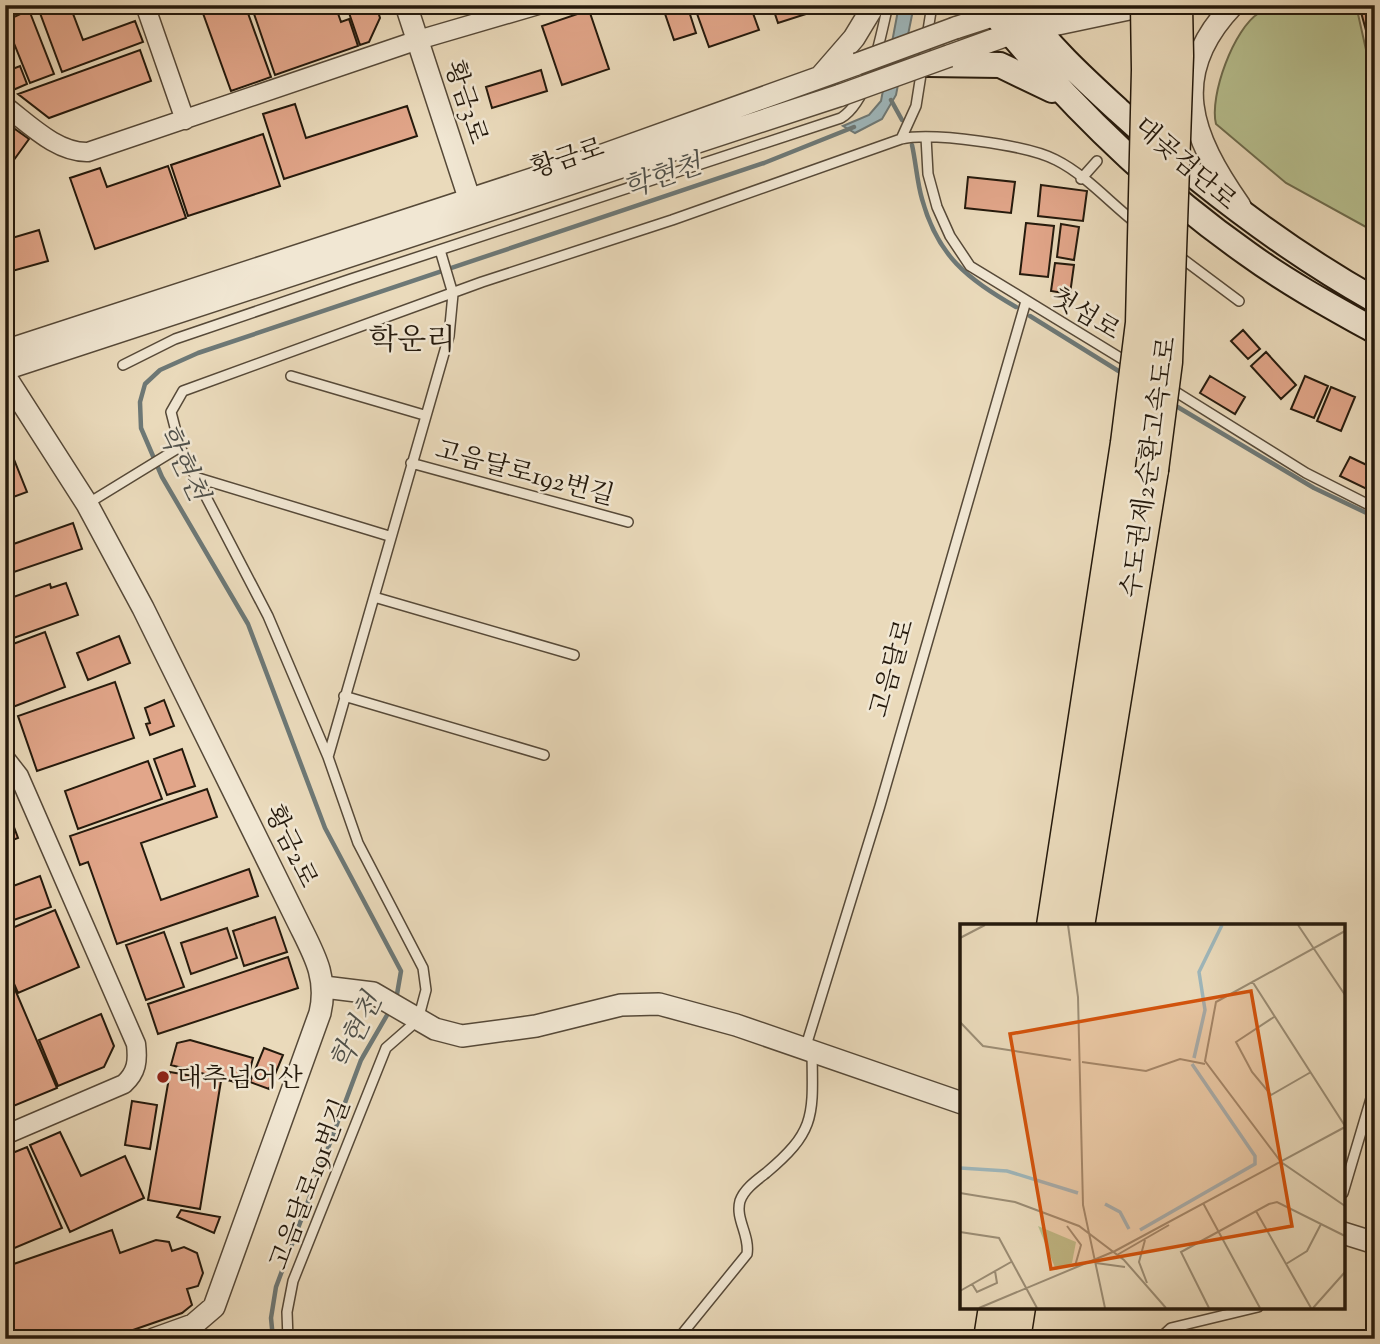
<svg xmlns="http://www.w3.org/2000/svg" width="1380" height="1344" viewBox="0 0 1380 1344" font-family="'Sorts Mill Goudy','Noto Serif KR',serif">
<rect width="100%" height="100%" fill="#eadabb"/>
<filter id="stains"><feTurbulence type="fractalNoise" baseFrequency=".00286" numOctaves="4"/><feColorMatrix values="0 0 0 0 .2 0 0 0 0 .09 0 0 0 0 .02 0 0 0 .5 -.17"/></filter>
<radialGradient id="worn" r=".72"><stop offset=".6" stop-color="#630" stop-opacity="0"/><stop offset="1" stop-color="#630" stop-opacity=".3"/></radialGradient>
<path fill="#b7c090" stroke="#6e6c4e" stroke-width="2" d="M1280 5H1356L1375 90V232L1286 183 1216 124C1209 96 1234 28 1259 13 1266 8 1273 7 1280 5Z"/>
<path fill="#9eb7bc" stroke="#6d7876" stroke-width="2" d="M899 5H914L896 95 882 119 855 133 843 126 869 115 881 101Z"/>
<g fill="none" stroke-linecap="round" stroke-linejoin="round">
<path stroke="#6d7876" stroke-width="4.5" d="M891 100 902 120
M912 145C916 163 917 182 922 199 938 257 967 278 1016 307
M1030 316 1125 375
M1171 403 1314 488 1375 517
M396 1000 401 971 325 828 248 624 162 477 141 428 140 402 145 384 160 370 198 353 764 163 854 127
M273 1339 271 1318 276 1287 361 1060 390 1010"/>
</g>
<path fill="#e2a68a" stroke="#24190c" stroke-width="2" d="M37 5H89L72 11 83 40 135 21 143 42 62 72Z
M200 5H245L271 77 231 91Z
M251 5H335L341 22 349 19 358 46 275 75Z
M353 5H376L380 18 369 42 360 45 347 7Z
M662 5H687L696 33 674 40Z
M702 5H750L759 30 709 47 695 8Z
M772 5H834L778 23Z
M1359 5H1375V63Z
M29 10 54 74 30 83 5 21Z
M589 10 609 69 562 85 542 26Z
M140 50 151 81 49 118 18 94Z
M20 66 27 84 13 90 5 84V72Z
M541 70 547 91 492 108 486 87Z
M295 104 306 138 407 106 417 136 284 179 263 114Z
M5 122 29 139 11 164 5 160Z
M263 134 280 186 188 216 171 165Z
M168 166 186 218 95 249 70 178 100 168 107 187Z
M968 177 1015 182 1011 213 965 208Z
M1041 185 1087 191 1083 221 1038 216Z
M1026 223 1054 226 1048 277 1020 274Z
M1061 224 1079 227 1074 260 1057 257Z
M39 230 48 261 5 273V240Z
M1055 263 1074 265 1070 294 1051 291Z
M1243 330 1260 349 1248 359 1231 341Z
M1266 352 1296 385 1281 399 1251 366Z
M1210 376 1245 397 1235 414 1200 393Z
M1305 376 1328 386 1314 418 1291 409Z
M1331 387 1355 397 1341 431 1317 421Z
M1375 432V454L1367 452Z
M5 437 27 492 5 500Z
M1350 457 1375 469V493L1340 476Z
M73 523 82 549 11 573 5 547Z
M66 583 78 615 5 641V600L50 584 51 588Z
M45 632 65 687 5 710V647Z
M119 636 130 663 88 680 77 653Z
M115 682 134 738 37 771 18 716Z
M164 700 174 726 150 735 146 724 150 723 145 708Z
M182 749 195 786 167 795 154 759Z
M148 761 162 799 78 829 65 791Z
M207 789 217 817 141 843 161 900 249 869 258 896 117 944 88 862 80 865 70 836Z
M5 803 18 838 5 843Z
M40 876 51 907 5 923V889Z
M55 910 79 967 18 993 5 963V931Z
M275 917 287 952 244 966 233 931Z
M227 928 237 958 191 974 181 943Z
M164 932 184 987 146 1000 126 945Z
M288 957 298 988 158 1034 148 1004Z
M5 966 57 1088 11 1107 5 1093Z
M101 1014 114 1046 104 1067 58 1086 39 1040Z
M190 1040 253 1058 246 1085 171 1065 177 1043Z
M264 1048 283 1055 269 1089 250 1082Z
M170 1072 221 1081 200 1209 148 1200Z
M132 1101 157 1105 150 1149 125 1145Z
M60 1132 81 1176 125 1156 144 1198 70 1232 30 1145Z
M27 1147 62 1228 5 1252V1156Z
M181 1210 220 1217 214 1233 177 1217Z
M112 1230 120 1253 156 1240 169 1242 172 1251 184 1247 197 1253 203 1273 198 1286 187 1289 192 1305 182 1313 107 1339H5V1291L10 1290 5 1267Z"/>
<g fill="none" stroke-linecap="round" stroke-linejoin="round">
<g stroke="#564938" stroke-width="12">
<path id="service" d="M926 137 928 174 937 207 950 236 970 266 1132 365
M901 139 916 106 932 5
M1081 179 1097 161
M1176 254 1239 301
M123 365 175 339 351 279 841 118C870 100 880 38 888 5
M291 376 424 415
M1168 387 1306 473 1375 508
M180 447 268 616 328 757
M411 463 628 522
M195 477 389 536
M87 504 180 447 171 412 183 391 482 282 672 220 901 139C932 132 1028 145 1056 160 1086 175 1111 204 1137 224
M374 597 574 655
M344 696 544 755
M805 1049 880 806 1026 301
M1343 1193 1375 1085
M288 1339 287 1312 293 1281 386 1048 418 1020 426 990 423 968 358 843 328 757 449 336 453 294 440 250
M678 1339 747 1254C750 1235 735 1219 740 1201 744 1189 757 1180 766 1173 816 1131 813 1116 812 1053
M1159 1339 1171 1328 1258 1307"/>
</g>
<g stroke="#564938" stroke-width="21">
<path id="minor" d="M145 5 185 120
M5 106C29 124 57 153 88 152L418 40 538 5
M5 758 19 776 136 1044C138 1061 137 1072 124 1084L5 1135"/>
</g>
<g stroke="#564938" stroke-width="24">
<path id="tertiary" d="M406 5 473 210
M1233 5C1166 75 1191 136 1240 206
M955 28 995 15 1047 5
M949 56 1010 34 1148 5
M821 76 854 38 874 5
M5 351 575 165 857 64
M5 369 841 95
M5 376 87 504 143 608 300 926C315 956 328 979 320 1013L214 1307 193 1325 154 1339
M324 987 373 993 435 1029 462 1036 536 1026 621 1005 659 1004 736 1025 962 1103
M1343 1233 1375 1243"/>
</g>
<g stroke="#24190c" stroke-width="28">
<path id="secondary" d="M987 5C1062 97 1150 185 1248 254 1288 283 1332 307 1375 331
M1019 5C1047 45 1082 77 1118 110 1197 182 1281 247 1375 300
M928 64 1000 65 1052 90"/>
</g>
<g stroke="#24190c" stroke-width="35">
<path id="motorway" d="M1053 926 1127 443
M1078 926 1152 470
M990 1339 995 1307
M1014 1339 1019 1307"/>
</g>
<use href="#service" stroke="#f1e7d3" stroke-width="9"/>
<use href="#minor" stroke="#f1e7d3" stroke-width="18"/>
<use href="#tertiary" stroke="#f1e7d3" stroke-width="21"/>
<use href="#secondary" stroke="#f1e7d3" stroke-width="24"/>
<use href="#motorway" stroke="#eadabb" stroke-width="32"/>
<g stroke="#564938" stroke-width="24" stroke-linecap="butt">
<path id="tertiary-bridge" d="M857 64 955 28
M841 95 949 56"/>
</g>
<g stroke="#24190c" stroke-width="35" stroke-linecap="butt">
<path id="motorway-bridge" d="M1127 443 1142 323 1148 70 1147 5
M1152 470 1166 362 1177 56 1176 5"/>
</g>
<use href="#tertiary-bridge" stroke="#f1e7d3" stroke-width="21"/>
<use href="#motorway-bridge" stroke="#eadabb" stroke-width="32"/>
</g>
<circle fill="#8f2418" stroke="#f1e7d3" stroke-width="2.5" cx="163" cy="1077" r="7"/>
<g text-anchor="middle" stroke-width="5" stroke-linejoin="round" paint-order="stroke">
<g font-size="26" fill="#24190c" stroke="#f1e7d3">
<text transform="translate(467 102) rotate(72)" y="9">황금3로</text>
<text transform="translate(567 157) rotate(-18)" y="9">황금로</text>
<text transform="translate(1186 163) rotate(41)" y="9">대곶검단로</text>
<text transform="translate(1086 313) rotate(31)" y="9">첫섬로</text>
<text transform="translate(1148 467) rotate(-82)" y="9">수도권제2순환고속도로</text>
<text transform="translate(525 472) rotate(15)" y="9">고음달로192번길</text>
<text transform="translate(891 668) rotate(-74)" y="9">고음달로</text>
<text transform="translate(292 846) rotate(64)" y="9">황금2로</text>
<text transform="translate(309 1184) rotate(-69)" y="9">고음달로191번길</text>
</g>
<g font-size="26" fill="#24190c" stroke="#f1e7d3" text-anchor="start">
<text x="177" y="1086">대추넘어산</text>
</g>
<g font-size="28" font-style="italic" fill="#4f504a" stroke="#f1e7d3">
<text transform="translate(662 175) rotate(-19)" y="10">학현천</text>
<text transform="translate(184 462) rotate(65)" y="10">학현천</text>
<text transform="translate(355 1031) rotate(-64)" y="10">학현천</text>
</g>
<g font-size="30" fill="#24190c" stroke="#f1e7d3">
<text x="412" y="349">학운리</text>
</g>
</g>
<g transform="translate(960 924)">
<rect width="385" height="385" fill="#eadabb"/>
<path d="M78 302 116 318 112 339 96 346Z" fill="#b7c090"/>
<path fill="none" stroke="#9eb7bc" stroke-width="3.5" d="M234 134 245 86 239 48 262 1M0 244 47 247 118 269M145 280 160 288 169 305M180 306 295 240V232L232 140"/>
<path fill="none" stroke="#9b8d75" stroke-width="2" d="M108 1 118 73 123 281 145 384M338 1 385 71M385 7 256 78 245 137 321 238 385 282M0 14 25 1M292 57 385 202M314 93 276 118 292 148 311 171 351 148M0 98 23 122 111 136M122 138 186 147 220 135 245 140M0 269 55 278 119 302 164 336 206 384M243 279 300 384M296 287 351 384M107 302 121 321 115 342M0 308 39 314 77 384M185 316 179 338 187 359M157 331 209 301M136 339 165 343M326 340 347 327 361 300M12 360 17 368 37 359 35 347M0 367 51 338M19 384 155 327 385 203M249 384 221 328 309 280 317 278 385 312M353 384 385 348"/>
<path fill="#d4530c" fill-opacity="0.15" stroke="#d4530c" stroke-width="3.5" d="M291 67 332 302 91 345 50 110Z"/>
<rect width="385" height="385" fill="none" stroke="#24190c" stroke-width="3.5"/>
</g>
<rect width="1380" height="1344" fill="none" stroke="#eadabb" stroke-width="28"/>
<rect x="7" y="7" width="1366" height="1330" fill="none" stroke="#24190c" stroke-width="3.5"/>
<rect x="14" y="14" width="1352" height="1316" fill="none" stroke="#24190c" stroke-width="2"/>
<rect width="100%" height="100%" filter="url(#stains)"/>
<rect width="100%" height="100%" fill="url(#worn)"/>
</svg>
